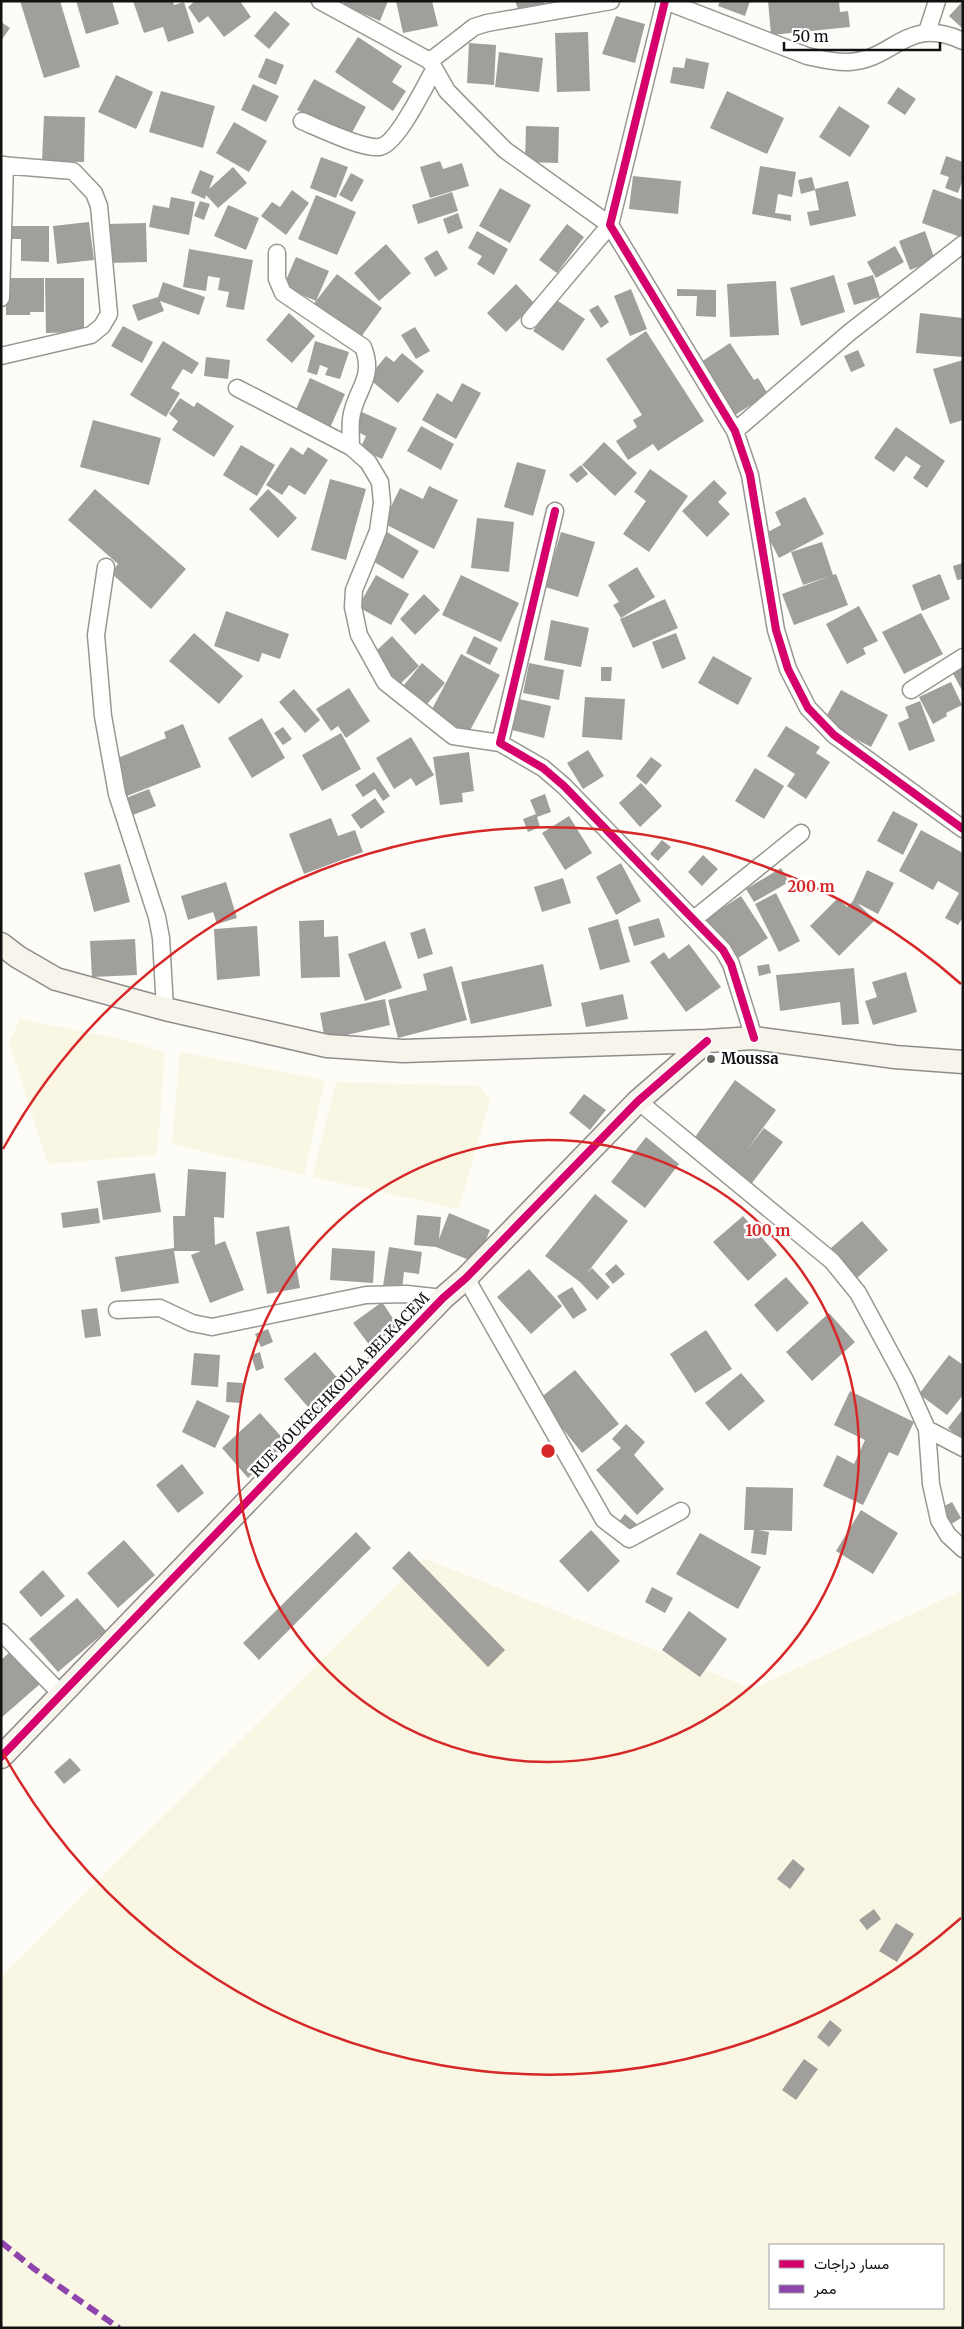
<svg xmlns="http://www.w3.org/2000/svg" width="964" height="2329" viewBox="0 0 964 2329" font-family="Merriweather,Vazirmatn,serif">
<rect width="100%" height="100%" fill="#fdfcf7"/>
<path fill="#f9f7e4" fill-rule="evenodd" d="M20 1019 117 1038 165 1052 157 1155 48 1164 9 1043Z
M180 1052 325 1080 304 1175 172 1144Z
M336 1082 480 1086 490 1100 459 1209 312 1177Z
M424 1558 753 1689 963 1590V2328H1V1977ZM770 2245H943V2308H770Z"/>
<path fill="#a19f9c" d="M20 1H60L80 67 44 78Z
M76 1H112L119 24 86 34Z
M133 1H173L174 5 184 2 194 33 168 42 163 27 144 33Z
M195 1H240L251 17 224 37 208 16 199 23 188 7Z
M345 1H388L380 21 343 5Z
M396 1H432L438 26 403 33Z
M515 1H543L545 7 521 17Z
M720 1H750L745 16 718 6Z
M768 1H839L840 12 848 11 850 27 771 35Z
M963 1V29L949 16Z
M275 11 290 24 269 49 254 36Z
M616 16 645 24 635 63 602 54Z
M1 22 10 28 1 41Z
M588 32 590 91 557 92 555 33Z
M358 37 402 66 392 82 406 91 393 111 335 72Z
M469 43 496 45 494 85 467 83Z
M499 52 543 58 539 92 495 87Z
M266 58 284 65 276 85 258 77Z
M686 58 709 63 704 89 670 83 673 67 684 68Z
M116 75 153 92 136 129 98 112Z
M314 79 366 107 349 138 297 110Z
M253 84 279 96 266 122 241 110Z
M898 87 916 99 905 115 887 103Z
M161 91 215 106 203 148 149 132Z
M727 91 784 118 767 154 710 128Z
M839 106 870 126 850 157 819 137Z
M44 116 85 117 84 162 42 161Z
M234 122 267 141 249 172 216 153Z
M526 126 559 127 558 163 525 162Z
M946 156 963 162V179L958 193 945 188 949 177 940 174Z
M321 157 348 167 336 198 310 188Z
M440 161 443 169 462 163 469 186 430 198 420 167Z
M760 166 796 172 792 197 778 194 775 213 791 215V221L752 214Z
M233 167 247 183 218 208 206 195 205 199 191 193 200 170 214 176 209 189Z
M351 173 364 180 352 202 339 195Z
M633 176 681 181 678 214 629 209Z
M812 177 815 189 848 181 856 216 810 226 807 212 819 210 815 190 801 194 798 180Z
M500 188 531 205 510 243 479 226Z
M933 189 963 200V238L922 223Z
M292 190 309 203 286 235 261 216 272 202 280 207Z
M452 192 458 211 418 224 412 205Z
M316 195 356 212 337 255 298 239Z
M171 197 195 202 189 235 149 227 153 205 169 208Z
M200 201 210 204 204 220 194 216Z
M228 205 259 218 246 250 214 236Z
M458 213 463 228 448 234 443 219Z
M89 222 94 260 57 264 53 226Z
M146 223 147 262 108 263 107 224Z
M567 224 584 237 557 273 539 260Z
M8 226H49V262L21 261V239H8Z
M477 231 508 249 494 275 477 264 482 256 468 248Z
M925 231 935 260 910 270 899 241Z
M386 244 411 273 379 301 354 273Z
M895 246 904 262 876 278 867 262Z
M189 249 253 260 244 310 226 307 229 292 218 290 220 278 208 276 206 291 183 287Z
M437 250 448 269 435 277 424 258Z
M296 257 329 271 316 301 283 287Z
M337 274 382 308 358 341 312 306Z
M834 275 845 312 801 326 790 288Z
M873 275 880 297 854 305 847 283Z
M6 278H44V312H30V315H6Z
M45 278H84V332L46 333Z
M776 281 779 335 730 337 727 284Z
M163 282 205 297 199 315 160 301 164 311 138 321 132 305 158 297Z
M516 284 535 304 506 332 487 313Z
M631 289 647 329 630 336 614 296Z
M677 289 716 290V317L696 316 697 296H677Z
M555 299 585 319 563 351 533 331Z
M598 305 609 322 601 328 589 310Z
M289 313 315 336 292 363 266 340Z
M920 313 963 318V357L916 353Z
M123 326 153 342 142 363 111 346Z
M415 327 430 351 416 359 401 335Z
M646 331 704 421 658 451 653 444 628 460 616 441 637 427 633 420 642 415 606 359Z
M163 341 199 363 192 374 183 369 171 388 180 393 166 417 130 395Z
M315 341 349 352 340 379 325 375 328 368 320 365 317 375 307 372Z
M730 343 754 380 758 378 768 394 732 417 698 364Z
M858 350 865 366 851 372 844 356Z
M402 353 424 371 398 403 368 378 386 356 394 362Z
M206 357 230 360 228 379 204 376Z
M963 360V420L950 424 933 369Z
M310 378 345 394 330 428 295 412Z
M462 383 481 393 456 439 422 420 437 393 452 402Z
M180 398 194 407 197 402 234 426 214 457 172 430 178 421 169 414Z
M362 412 397 428 382 459 360 449 366 436 354 430Z
M93 420 161 438 149 485 80 467Z
M421 426 454 444 441 470 407 451Z
M896 427 945 461 927 488 913 478 921 466 906 456 894 472 874 458Z
M604 442 637 473 615 496 582 465Z
M241 445 275 465 257 496 223 475Z
M291 447 303 455 308 447 328 460 305 495 289 485 282 495 266 485Z
M517 462 546 470 533 516 504 507Z
M581 465 588 474 577 483 569 475Z
M650 469 688 496 649 552 623 534 646 501 634 492Z
M330 479 366 489 346 560 311 550Z
M714 480 727 493 718 502 730 514 707 537 682 511Z
M429 486 458 500 434 549 383 523 400 488 423 499Z
M95 489 186 569 151 609 111 573 118 564 68 520Z
M268 489 297 518 278 538 249 509Z
M805 497 824 534 779 558 766 533 781 525 775 512Z
M477 518 514 522 509 572 471 568Z
M387 532 419 551 403 579 371 560Z
M561 532 595 542 578 597 545 587Z
M822 542 833 575 836 574 848 605 794 625 782 594 830 576 803 585 791 552Z
M963 563V579L957 580 953 566Z
M637 567 655 597 621 618 613 605 619 602 608 585Z
M940 574 950 599 922 611 912 585Z
M376 575 409 594 391 625 358 607Z
M461 575 519 603 501 642 442 615Z
M424 594 440 610 415 635 400 619Z
M665 599 678 628 633 648 620 619Z
M859 606 878 641 863 648 866 654 847 664 826 624Z
M226 611 289 634 280 659 262 653 259 662 214 646Z
M921 613 943 654 904 674 882 632Z
M551 620 589 628 581 667 544 660Z
M194 633 243 676 219 704 169 661Z
M676 633 686 659 662 669 652 642Z
M392 636 419 666 400 684 373 654Z
M474 636 498 648 490 665 466 653Z
M461 654 500 675 468 734 430 713Z
M713 656 752 678 738 705 698 683Z
M422 663 445 683 423 709 400 690Z
M529 663 564 670 559 700 523 693Z
M963 664V692L951 670Z
M601 667H612L611 681H601Z
M951 682 962 705 946 713 947 716 933 724 919 697Z
M349 688 370 721 346 738 338 726 331 731 316 709Z
M294 689 320 720 305 733 279 702Z
M841 690 888 715 871 747 823 722Z
M585 697 625 699 622 740 582 737Z
M519 699 551 706 544 738 512 730Z
M920 701 935 741 909 751 898 723 909 718 905 707Z
M262 718 285 758 252 778 228 738Z
M183 724 201 767 127 796 113 760 166 738 164 732Z
M786 726 820 747 816 753 830 762 806 799 787 786 795 774 767 756Z
M283 727 292 739 283 745 274 733Z
M341 733 361 769 322 791 302 755Z
M411 737 434 775 416 786 411 778 394 789 376 758Z
M588 750 604 776 583 789 567 763Z
M469 752 474 791 462 793 463 802 440 805 433 757Z
M651 757 662 765 646 785 636 776Z
M755 768 784 786 764 819 735 801Z
M374 772 390 796 383 801 375 789 363 797 355 785Z
M641 783 662 806 640 827 619 803Z
M149 789 156 806 133 815 126 798Z
M545 794 551 812 537 817 540 827 528 832 523 819 536 814 530 800Z
M375 798 385 812 361 829 351 815Z
M893 811 918 824 903 855 877 841Z
M569 816 592 853 565 870 542 833Z
M331 818 338 836 355 830 363 852 304 874 289 834Z
M921 830 963 853V917L958 925 945 918 959 893 938 881 933 890 899 871Z
M662 840 671 847 658 861 650 854Z
M703 855 718 869 702 886 688 872Z
M621 863 641 901 616 915 596 877Z
M120 864 130 902 94 912 84 873Z
M781 868 789 882 754 902 746 889Z
M867 870 894 883 878 914 857 903 875 920 839 956 810 926 838 898 847 907 853 901Z
M563 878 571 903 542 912 534 887Z
M226 882 237 918 217 924 213 912 188 920 181 896Z
M776 893 800 941 779 952 755 904Z
M741 896 768 938 732 962 704 920Z
M659 918 665 937 634 946 628 927Z
M618 919 630 962 600 970 588 928Z
M324 920V937L338 936 340 977 301 978 299 921Z
M257 926 260 976 217 980 214 929Z
M425 928 433 954 418 959 410 933Z
M135 939 137 975 92 977 90 941Z
M385 941 402 988 365 1001 348 954Z
M689 944 721 987 686 1012 650 962 664 952 669 959Z
M543 964 552 1006 471 1024 461 982Z
M769 964 771 973 759 976 757 966Z
M452 966 467 1020 398 1038 388 1000 427 990 423 974Z
M854 968 859 1024 842 1025 840 1002 780 1011 776 975Z
M906 972 917 1012 873 1025 865 1001 877 997 872 982Z
M623 994 628 1019 586 1027 581 1003Z
M385 999 390 1025 325 1040 320 1013Z
M735 1080 776 1110 747 1150 764 1128 783 1142 752 1183 693 1140Z
M584 1094 606 1110 590 1130 569 1113Z
M646 1137 679 1164 645 1208 611 1182Z
M188 1169 226 1172 224 1218 214 1217 215 1245 225 1241 244 1290 210 1303 191 1255 201 1251H174L179 1283 121 1292 115 1257 174 1248 173 1216H185Z
M155 1173 161 1212 103 1220 97 1181Z
M595 1194 628 1221 587 1273 592 1268 610 1287 597 1300 580 1282 545 1256Z
M98 1208 100 1223 63 1228 61 1213Z
M449 1213 490 1230 477 1263 436 1247 414 1245 417 1215 441 1217 439 1239Z
M743 1216 777 1255 748 1281 713 1242Z
M862 1221 888 1250 857 1278 831 1248Z
M289 1226 300 1288 267 1294 256 1232Z
M389 1247 422 1252 419 1274 404 1272 402 1289 383 1286Z
M332 1248 375 1251 373 1283 330 1280Z
M616 1264 625 1274 613 1284 605 1274Z
M529 1269 562 1306 531 1334 497 1297Z
M786 1277 809 1303 777 1332 754 1305Z
M572 1287 587 1310 573 1319 557 1296Z
M382 1302 398 1326 370 1346 353 1323Z
M97 1308 101 1336 85 1338 81 1310Z
M829 1313 855 1342 812 1381 786 1352Z
M268 1329 273 1342 261 1347 255 1334Z
M706 1330 732 1369 695 1393 670 1354Z
M260 1352 264 1368 256 1371 251 1355Z
M315 1352 346 1388 314 1414 284 1379Z
M194 1353 220 1355 218 1387 191 1385Z
M949 1355 963 1365V1395L947 1415 919 1394Z
M575 1370 619 1424 582 1453 539 1399Z
M741 1373 765 1401 729 1431 705 1403Z
M227 1382 243 1383 242 1403 226 1402Z
M850 1391 914 1422 898 1456 889 1452 863 1505 823 1486 837 1455 854 1464 865 1440 834 1425Z
M197 1400 230 1416 215 1448 182 1432Z
M963 1409V1440L948 1428Z
M260 1413 287 1443 248 1478 222 1448Z
M626 1424 645 1442 634 1455 664 1489 637 1515 596 1470 621 1448 612 1439Z
M182 1464 204 1493 178 1513 156 1485Z
M746 1487 793 1488 792 1531 758 1530 769 1532 766 1555 751 1553 754 1530H744Z
M952 1502 961 1518 945 1528 935 1511Z
M861 1510 898 1533 873 1574 836 1551Z
M625 1514 639 1526 631 1536 616 1525Z
M591 1530 620 1561 588 1592 559 1561Z
M356 1532 371 1548 259 1660 243 1643Z
M700 1533 761 1567 738 1609 676 1574Z
M124 1540 155 1575 118 1608 87 1573Z
M409 1551 505 1650 488 1667 392 1568Z
M43 1570 65 1596 41 1617 19 1592Z
M652 1587 673 1598 665 1613 645 1602Z
M77 1598 106 1631 58 1672 29 1639Z
M689 1611 727 1639 700 1677 662 1650Z
M11 1651 40 1684 1 1718V1660Z
M70 1758 81 1770 64 1784 54 1772Z
M793 1859 805 1869 790 1889 777 1879Z
M874 1909 881 1919 867 1930 859 1920Z
M896 1923 914 1934 897 1962 879 1951Z
M830 2020 842 2030 829 2047 817 2037Z
M804 2059 818 2069 796 2100 782 2090Z"/>
<g fill="none" stroke-linecap="round" stroke-linejoin="round">
<g stroke="#979795" stroke-width="19">
<path id="street" d="M320 1 430 61 474 27 487 23 611 1
M665 1 610 225 735 431 750 475 776 630 788 669 808 708 834 735 963 829
M665 1 807 56C821 59 835 63 849 62 896 59 906 15 963 41
M927 32 937 1
M430 61 447 91 505 150 610 225 530 320
M302 121C319 128 362 149 379 147 397 145 424 87 434 70
M1 165 73 171 94 193 99 206 109 314 102 326 91 335 1 356
M277 253V279L283 293 363 347C376 379 354 391 351 419 350 428 351 438 351 447L368 462 380 482 382 503 378 531 354 590 353 607 359 635 385 682 453 736 500 743
M1 298 5 165
M237 388 351 447
M735 431 850 332 963 244
M555 511 500 743 543 768 564 786 723 950 731 964 754 1038
M106 567 96 635 103 716 117 794 157 917 161 938 165 1009
M911 690 963 657
M694 919 801 833
M638 1101 832 1261 858 1293 905 1380 927 1429 931 1484 939 1520 948 1535 963 1549
M466 1278 604 1520 629 1539 681 1511
M117 1310 160 1308 192 1323 212 1327 366 1295 407 1294 443 1298
M927 1429 963 1448
M1 1632 62 1695"/>
</g>
<g stroke="#8e8d8b" stroke-width="25">
<path id="secondary" d="M1 944 18 957 56 979 165 1009 327 1046 403 1051 707 1041 754 1038 895 1057 963 1062
M1 1757 443 1298 466 1278 638 1101 707 1041"/>
</g>
<use href="#street" stroke="#fffffe" stroke-width="16"/>
<use href="#secondary" stroke="#f6f4eb" stroke-width="22"/>
<path stroke="#8e44ad" stroke-width="6" stroke-dasharray="12 6" stroke-linecap="butt" d="M1 2242 33 2268 119 2328"/>
<g stroke="#fff" stroke-width="11">
<path id="cycleway" d="M665 1 610 225 735 431 750 475 776 630 788 669 808 708 834 735 963 829
M555 511 500 743 543 768 564 786 723 950 731 964 754 1038
M1 1757 443 1298 466 1278 638 1101 707 1041"/>
</g>
<use href="#cycleway" stroke="#d6006c" stroke-width="8"/>
</g>
<g fill="none" stroke="#d62828" stroke-width="2.5">
<circle cx="548" cy="1451" r="311"/>
<path d="M961 1918A623 623 0 0 1 3 1753M3 1149A623 623 0 0 1 961 984"/>
</g>
<circle fill="#646362" stroke="#fff" stroke-width="2" cx="711" cy="1059" r="5"/>
<g text-anchor="middle" stroke-width="5" stroke-linejoin="round" paint-order="stroke">
<g font-size="15" font-weight="bold" fill="#111" stroke="#fff" text-anchor="start">
<text x="721" y="1064">Moussa</text>
</g>
<g font-size="15" fill="#111" stroke="#fff">
<text transform="translate(340 1385) rotate(-46)" y="5">RUE BOUKECHKOULA BELKACEM</text>
</g>
</g>
<circle cx="548" cy="1451" r="8" fill="#d62828" stroke="#fff" stroke-width="2.5"/>
<g font-size="15" text-anchor="middle" font-weight="bold" fill="#d62828" stroke="#fff" stroke-width="5" stroke-linejoin="round" paint-order="stroke">
<text x="811" y="892">200 m</text>
<text x="768" y="1236">100 m</text>
</g>
<rect width="964" height="2329" fill="none" stroke="#111111" stroke-width="5"/>
<rect x="769" y="2244" width="175" height="65" fill="#ffffff" stroke="#a0a0a0"/>
<rect x="779" y="2260" width="25" height="8" fill="#d6006c" stroke="#a0a0a0"/>
<text x="814" y="2269" font-size="15" fill="#111111">مسار دراجات</text>
<rect x="779" y="2285" width="25" height="8" fill="#8e44ad" stroke="#a0a0a0"/>
<text x="814" y="2294" font-size="15" fill="#111111">ممر</text>
<path d="M784 42v8h156v-8" fill="none" stroke="#111111" stroke-width="2.5"/>
<text x="792" y="42" font-size="15" fill="#111111" stroke="#ffffff" stroke-width="4" paint-order="stroke">50 m</text>
</svg>
